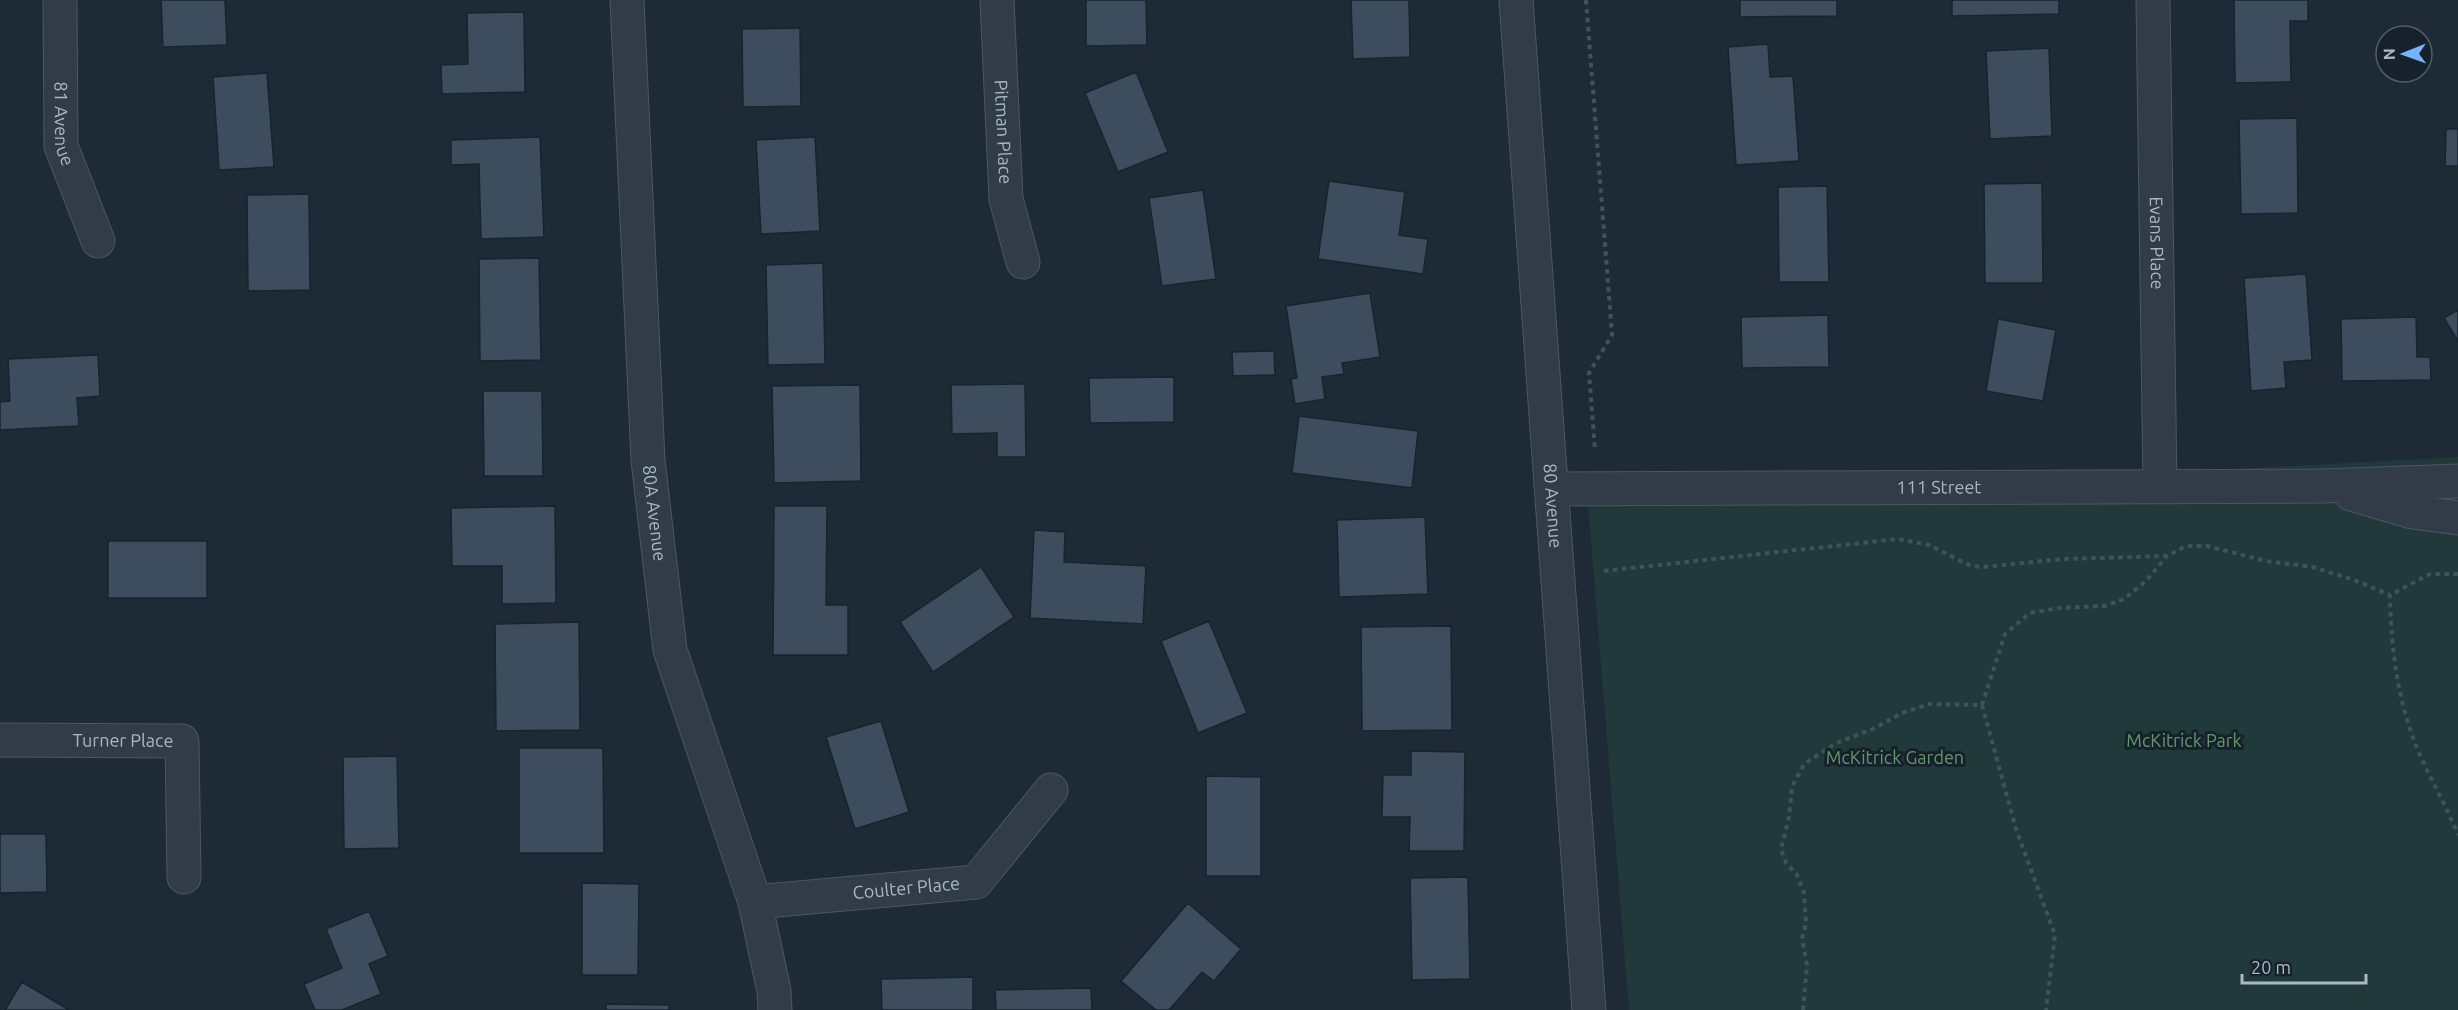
<svg xmlns="http://www.w3.org/2000/svg" width="2458" height="1010" viewBox="0 0 2458 1010" font-family="Ubuntu,sans-serif">
<rect width="100%" height="100%" fill="#1e2b37"/>
<path fill="#21393a" d="M2458 457V1010H1629L1588 504Z"/>
<path fill="#3e4d5d" stroke="#19232e" stroke-width="1.5" d="M161 0H225L227 45 163 47Z
M1086 0H1146L1147 45 1086 46Z
M1351 0H1409L1410 57 1353 59Z
M1740 0H1837V16L1740 17Z
M1952 0H2059V14L1952 16Z
M2234 0H2308V21H2290L2291 82 2235 83Z
M524 12 525 92 442 94 441 65 468 64 467 13Z
M800 28 801 106 743 107 742 29Z
M1768 44 1770 77 1793 76 1799 161 1736 165 1728 47Z
M2049 48 2052 136 1990 139 1986 51Z
M1136 72 1168 152 1118 172 1085 93Z
M267 73 274 167 219 170 213 77Z
M2297 118 2298 213 2241 214 2239 119Z
M2446 129H2458V166H2445Z
M540 137 544 237 481 239 479 164 451 165V140Z
M815 137 820 231 761 234 756 140Z
M1329 181 1405 192 1399 235 1428 239 1423 274 1318 259Z
M2042 183 2043 283H1985L1984 184Z
M1827 186 1829 282H1779L1778 187Z
M1203 190 1216 279 1162 286 1149 198Z
M309 194 310 290 248 291 247 195Z
M539 258 541 360 480 361 479 259Z
M823 263 825 364 768 365 766 265Z
M2306 274 2312 360 2284 362 2286 388 2251 391 2244 278Z
M1370 293 1380 357 1342 363 1344 374 1322 377 1325 399 1295 404 1291 379 1297 378 1286 306Z
M2458 310V341L2444 318Z
M1828 315 1829 367 1742 368 1741 317Z
M2416 317 2417 357H2430L2431 380 2342 381 2341 319Z
M1998 319 2056 330 2043 401 1986 391Z
M1274 351 1275 375 1233 376 1232 352Z
M98 355 100 396 77 398 79 426 0 430V402L10 401 8 359Z
M1174 377V422L1090 423 1089 378Z
M1025 384 1026 457H997V433L952 434 951 385Z
M860 385 861 481 774 483 772 386Z
M483 391H542L543 476H484Z
M1299 416 1418 431 1412 488 1292 473Z
M555 506 556 603 502 604V566H452L451 508Z
M774 506H827L826 605H848V655H773Z
M1425 517 1428 594 1339 597 1337 520Z
M1034 530 1065 532 1064 562 1146 566 1143 624 1030 618Z
M108 541H207V598H108Z
M981 567 1014 617 933 672 900 622Z
M1209 621 1247 713 1198 733 1161 641Z
M579 622 580 730 496 731 495 624Z
M1451 626 1452 730 1362 731 1361 627Z
M881 721 909 812 855 829 826 737Z
M519 748H603L604 853H519Z
M1411 751 1465 752 1464 851H1409L1410 817H1382L1383 775H1411Z
M397 756 399 848 344 849 343 757Z
M1206 776 1261 777V876H1206Z
M0 834H46L47 892 0 893Z
M1468 877 1470 979 1412 980 1410 878Z
M582 883 639 884 638 975H582Z
M1188 903 1241 949 1214 981 1202 972 1169 1010H1156L1121 981Z
M369 911 388 956 369 964 381 994 342 1010H315L304 984 342 968 326 929Z
M973 977V1010H882L881 979Z
M22 982 69 1010H5Z
M1091 988 1092 1010H996L995 990Z
M606 1004 669 1005V1010H606Z"/>
<g fill="none" stroke-linecap="round" stroke-linejoin="round">
<g stroke="#4c5763" stroke-width="35">
<g id="minor">
<path id="s1" d="M60 0 61 146 98 241"/>
<path id="s2" d="M627 0 648 460 670 650 755 902 774 991 775 1010"/>
<path id="s3" d="M997 0 1006 199 1023 262"/>
<path id="s4" d="M2153 0 2160 485"/>
<path id="s5" d="M1553 489 2323 486 2458 481"/>
<path d="M2351 494 2412 512 2458 518"/>
<path id="s6" d="M0 740 182 741 184 877"/>
<path id="s7" d="M755 902 976 882 1051 790"/>
</g>
</g>
<g stroke="#4c5763" stroke-width="35">
<g id="tertiary">
<path id="s8" d="M1516 0 1589 1010"/>
</g>
</g>
<path stroke="#3d5556" stroke-width="4" stroke-dasharray="4.5 4.5" stroke-linecap="butt" d="M1586 0 1612 335 1589 373 1595 451
M1604 571 1898 539 1929 545 1971 566 1984 567 2062 559 2167 556 2186 546H2207L2266 561 2313 567 2354 580 2390 595
M2458 574H2430L2390 595C2391 647 2397 699 2417 748 2429 777 2446 805 2458 835
M1982 705 2016 829 2055 935 2046 1010
M1803 1010 1807 965 1802 939 1806 923 1804 893 1797 875 1786 863 1781 849 1789 817 1792 787 1804 764 1836 743 1873 729 1902 713 1929 704 1982 705 2005 634 2030 613 2059 608 2104 606 2124 599 2146 581 2167 556"/>
<use href="#minor" stroke="#313c48" stroke-width="33"/>
<use href="#tertiary" stroke="#313c48" stroke-width="33"/>
</g>
<g text-anchor="middle" stroke-width="6" stroke-linejoin="round" paint-order="stroke">
<g font-size="18" fill="#abb7c5" stroke="#17212c">
<text dy="6" stroke="none"><textPath href="#s1" startOffset="124">81 Avenue</textPath></text>
<text dy="6" stroke="none"><textPath href="#s3" startOffset="132">Pitman Place</textPath></text>
<text dy="6" stroke="none"><textPath href="#s4" startOffset="243">Evans Place</textPath></text>
<text dy="6" stroke="none"><textPath href="#s5" startOffset="386">111 Street</textPath></text>
<text dy="6" stroke="none"><textPath href="#s8" startOffset="507">80 Avenue</textPath></text>
<text dy="6" stroke="none"><textPath href="#s2" startOffset="514">80A Avenue</textPath></text>
<text dy="6" stroke="none"><textPath href="#s6" startOffset="123">Turner Place</textPath></text>
<text dy="6" stroke="none"><textPath href="#s7" startOffset="152">Coulter Place</textPath></text>
</g>
<g font-size="18" fill="#62976a" stroke="#17212c">
<text x="2184" y="747">McKitrick Park</text>
<text x="1895" y="764">McKitrick Garden</text>
</g>
</g>
<g transform="translate(2404 54) rotate(269)"><circle r="28" fill="#17212c" stroke="#525d69" stroke-width="1.5"/>
<path d="M0-4.5L10 22L0 15L-10 22Z" fill="#76b4ff"/>
<text y="-9" font-size="16" font-weight="bold" text-anchor="middle" fill="#abb7c5">N</text>
</g>
<path d="M2242 974v9h124v-9" fill="none" stroke="#abb7c5" stroke-width="3"/>
<text x="2251" y="974" font-size="18" fill="#abb7c5" stroke="#17212c" stroke-width="4.5" paint-order="stroke">20 m</text>
</svg>
